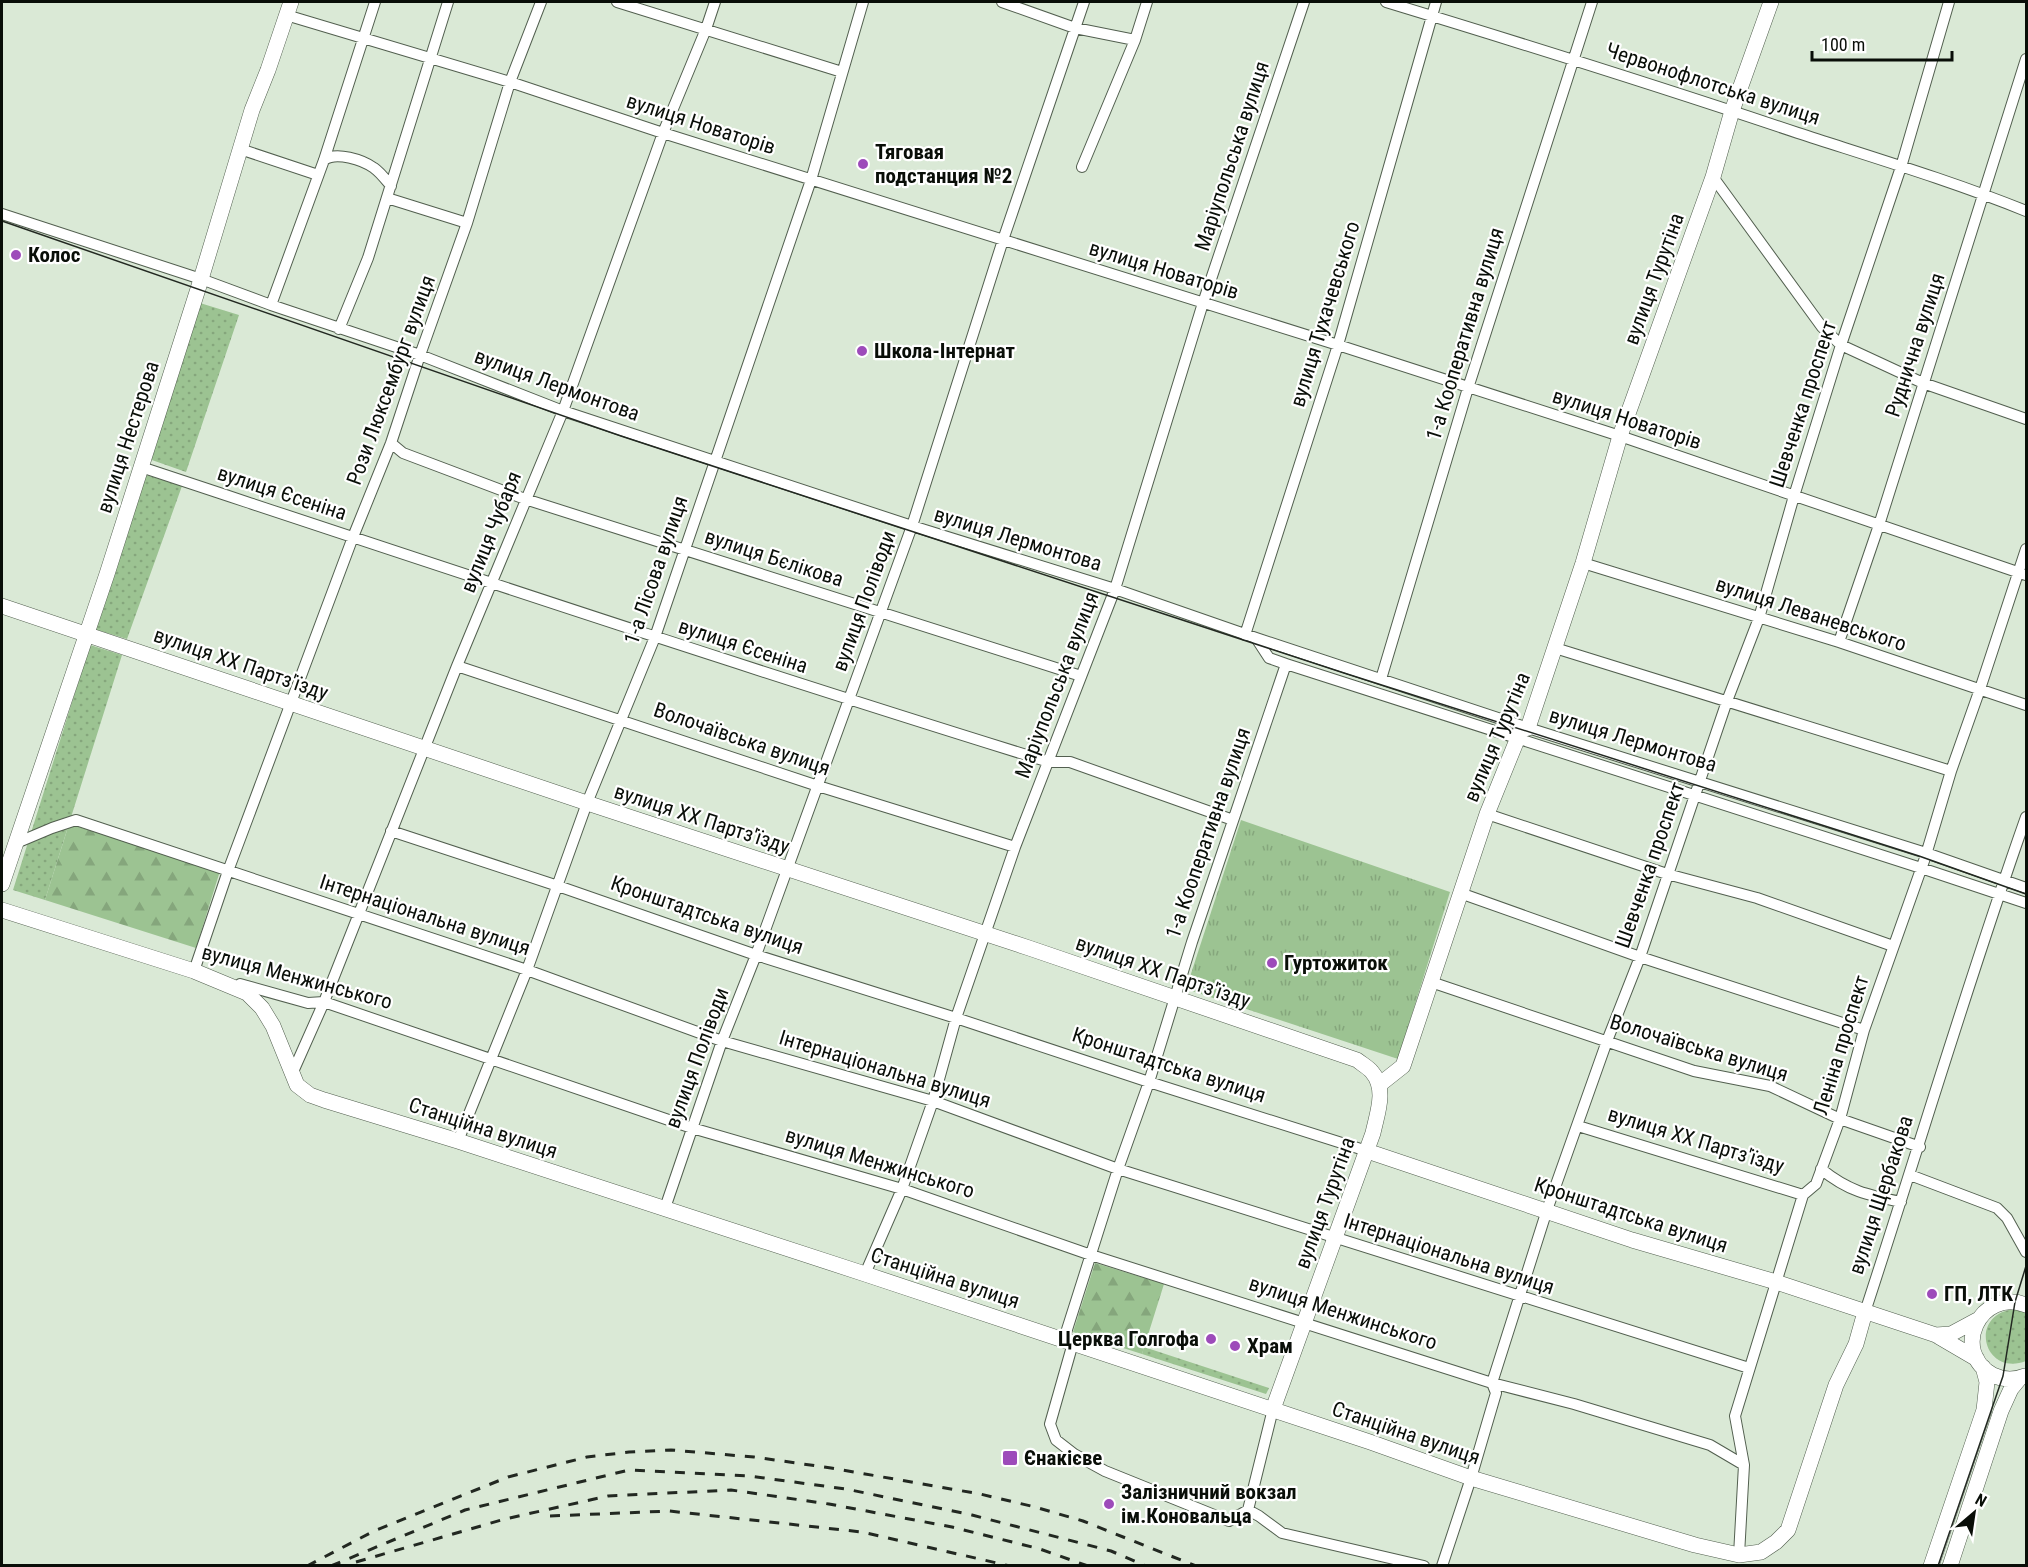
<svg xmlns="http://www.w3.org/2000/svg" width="2028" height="1567" viewBox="0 0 2028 1567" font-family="'Roboto Condensed',sans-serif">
<defs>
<pattern id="grass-dots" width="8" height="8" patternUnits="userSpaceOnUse" patternTransform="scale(1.5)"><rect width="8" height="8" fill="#9cc392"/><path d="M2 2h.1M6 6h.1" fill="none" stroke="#85a67c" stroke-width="1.8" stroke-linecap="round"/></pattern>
<pattern id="forest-firs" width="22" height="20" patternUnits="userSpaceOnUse" patternTransform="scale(1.5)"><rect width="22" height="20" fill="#9cc392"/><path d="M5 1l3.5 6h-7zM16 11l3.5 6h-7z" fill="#85a67c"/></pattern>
<pattern id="park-tufts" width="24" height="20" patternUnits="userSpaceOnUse" patternTransform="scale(1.5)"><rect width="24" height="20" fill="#9cc392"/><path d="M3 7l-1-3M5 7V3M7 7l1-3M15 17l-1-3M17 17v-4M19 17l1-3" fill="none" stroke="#85a67c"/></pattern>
</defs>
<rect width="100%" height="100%" fill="#dae9d6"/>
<path fill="url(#grass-dots)" d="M200 303 239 315 186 472 149 459Z
M143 474 182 486 127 639 94 629Z
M90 645 122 655 45 900 13 890Z
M2014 1309 2026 1312V1361C1984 1377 1967 1315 2014 1309Z
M1144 1347 1269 1388 1266 1394 1142 1354Z"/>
<path fill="url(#forest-firs)" d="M69 824 220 871 196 948 45 900Z
M1095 1263 1164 1284 1142 1354 1073 1332Z"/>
<path fill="url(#park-tufts)" d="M1241 820 1450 892 1398 1059 1186 989Z"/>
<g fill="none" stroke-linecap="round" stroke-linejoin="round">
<g stroke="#525f4f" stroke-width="12">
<path id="street" d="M617 2 842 72
M1002 2 1075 28 1135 40
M1386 2C1524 44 1661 87 1798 133 1875 158 1952 181 2026 211
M286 15 510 82 663 133 1338 345 1620 436 2026 575
M240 149 318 175
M324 160C336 151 363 160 374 168 380 172 386 180 391 186
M1082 167 1135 40 1147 2
M1713 177 1822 327 1841 345 1923 383 2026 419
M387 198 467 223
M2 214 201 279 271 305 420 355 563 411 912 526 1115 589 1256 638 1528 728 1926 853 2026 888
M271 305 324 160 375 2
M339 329 368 258 448 2
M391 443 403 453 525 499 1081 676
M141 467C443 567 745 668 1049 762H1070L1233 820
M1583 563 1839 642 2026 705
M1245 635 1338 345 1436 2
M1839 642 1879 525 2026 59
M1555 648 1951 771
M1286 664 1921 868 2026 903
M457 666 818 786 1015 847
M1381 679 1468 388 1592 2
M1487 814 1667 874 1757 898 1893 946
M391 831 558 886 756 955 956 1018 1149 1082 1367 1151
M14 844 52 828 76 820 527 970 722 1041 933 1101 1118 1169 1749 1368
M1460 893 1640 957 1864 1030
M199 972 194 971 228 871 353 537 391 443 420 355 467 223 510 82 541 2
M1431 982 1694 1071 1770 1086 1840 1119 1920 1147
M240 984 308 1003 324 1002 692 1128 902 1189 1091 1255 1492 1383 1574 1404 1710 1445 1744 1465
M292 1074 324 1002 457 666 563 411 663 133 706 29 715 2
M1578 1126 1803 1195
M458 1141 527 970 587 803 655 637 811 180 863 2
M1821 1169C1848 1191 1867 1195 1901 1202
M1910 1175 1997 1208 2007 1218 2026 1252
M665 1208 722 1041 756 955 912 526 1003 240 1084 2
M865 1274 902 1189 933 1101 956 1018 1015 847 1115 589 1203 303 1304 2
M1865 1312C1919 1147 1968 981 2026 817
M1064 1339 1118 1169 1149 1082 1192 942 1286 664 1269 658 1256 638
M1073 1343 1050 1424 1056 1440 1074 1454 1105 1471 1229 1521 1248 1510 1259 1516 1282 1533 1424 1566
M1248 1510 1273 1409
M1739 1555 1744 1465 1735 1416 1803 1195 1816 1184 1840 1119 1864 1030 1925 858 1951 771 1980 689 2026 549
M1442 1566 1471 1478 1496 1393 1492 1383 1547 1210 1607 1041 1640 957 1727 701 1759 618 1794 496 1841 345 1901 167 1949 2"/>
</g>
<g stroke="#525f4f" stroke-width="16">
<path id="secondary" d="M2 606 587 803 1029 948 1357 1060C1362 1064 1369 1068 1372 1072 1387 1089 1377 1114 1373 1133L1273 1409
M2 884 107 574 198 289 252 110 268 70 291 2
M2 910 194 971 247 993 262 1008 273 1026 297 1085 310 1095 324 1100 458 1141 865 1274 1370 1442 1471 1478 1695 1545 1739 1555 1761 1552 1776 1542 1788 1530 1836 1385 1856 1344 1865 1312
M1379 1085 1403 1066 1487 814 1521 730 1528 728 1583 563 1620 436 1713 177 1732 111 1771 2
M1367 1151 1632 1240 1776 1282 1936 1335 1977 1359
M1936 1335 1951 1334 1977 1320
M2025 1376C2015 1380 2003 1380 1993 1375 1950 1352 1980 1287 2026 1305
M1931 1566 1984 1410 1987 1382 1983 1367
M1950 1566 2001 1411 2011 1389 2020 1378"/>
</g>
<use href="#street" stroke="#fff" stroke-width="10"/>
<use href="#secondary" stroke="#fff" stroke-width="15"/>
<path stroke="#222821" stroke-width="1.5" d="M2 221 621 436 1344 673 1919 856 2026 894
M1938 1566 2003 1376 2015 1302 2026 1266"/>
<path stroke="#222821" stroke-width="3" stroke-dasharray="10 10" stroke-linecap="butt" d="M550 1516 669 1511 862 1532 1010 1566
M356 1562 505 1519 608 1496 731 1490 829 1504 952 1527 1040 1549 1088 1566
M307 1566 374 1531 508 1477 587 1457 629 1452 671 1450 754 1457 831 1468 980 1494 1035 1507 1083 1521 1196 1566
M331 1566 465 1510 629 1470 749 1476 846 1489 972 1515 1111 1551 1146 1566"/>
</g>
<g fill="#9d4bba" stroke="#fff" stroke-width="2">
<circle cx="863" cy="164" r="6"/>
<circle cx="16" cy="255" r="6"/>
<circle cx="862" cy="351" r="6"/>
<circle cx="1272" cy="963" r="6"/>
<circle cx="1932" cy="1294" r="6"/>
<circle cx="1211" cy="1339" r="6"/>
<circle cx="1235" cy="1346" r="6"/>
<rect x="1002" y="1450" width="16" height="16" rx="3"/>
<circle cx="1109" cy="1504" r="6"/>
</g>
<g text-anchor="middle" stroke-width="4.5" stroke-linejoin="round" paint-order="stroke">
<g font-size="21" fill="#090e08" stroke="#fff">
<text transform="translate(1713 84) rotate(18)" y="7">Червонофлотська вулиця</text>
<text transform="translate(701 124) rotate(18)" y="7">вулиця Новаторів</text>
<text transform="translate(1232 156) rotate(-72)" y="7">Маріупольська вулиця</text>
<text transform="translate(1164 270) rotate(17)" y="7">вулиця Новаторів</text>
<text transform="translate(1654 279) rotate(-70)" y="7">вулиця Турутіна</text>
<text transform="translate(1325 314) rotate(-73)" y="7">вулиця Тухачевського</text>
<text transform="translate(1465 334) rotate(-73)" y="7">1-а Кооперативна вулиця</text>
<text transform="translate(1915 345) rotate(-72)" y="7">Руднична вулиця</text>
<text transform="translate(391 380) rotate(-70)" y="7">Рози Люксембург вулиця</text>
<text transform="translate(557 385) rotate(20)" y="7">вулиця Лермонтова</text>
<text transform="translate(1803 404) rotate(-72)" y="7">Шевченка проспект</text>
<text transform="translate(1627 419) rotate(18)" y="7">вулиця Новаторів</text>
<text transform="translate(128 437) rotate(-72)" y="7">вулиця Нестерова</text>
<text transform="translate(282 493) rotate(18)" y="7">вулиця Єсеніна</text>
<text transform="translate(491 532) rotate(-68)" y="7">вулиця Чубаря</text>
<text transform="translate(1018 539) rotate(17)" y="7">вулиця Лермонтова</text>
<text transform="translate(774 558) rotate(18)" y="7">вулиця Бєлікова</text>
<text transform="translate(656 570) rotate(-71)" y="7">1-а Лісова вулиця</text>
<text transform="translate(864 601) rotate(-70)" y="7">вулиця Поліводи</text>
<text transform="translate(1811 614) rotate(18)" y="7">вулиця Леваневського</text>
<text transform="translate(743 646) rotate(18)" y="7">вулиця Єсеніна</text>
<text transform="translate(241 664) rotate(19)" y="7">вулиця XX Партз'їзду</text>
<text transform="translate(1057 685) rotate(-69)" y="7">Маріупольська вулиця</text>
<text transform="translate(1497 737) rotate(-67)" y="7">вулиця Турутіна</text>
<text transform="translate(742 739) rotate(19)" y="7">Волочаївська вулиця</text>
<text transform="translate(1633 740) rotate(17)" y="7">вулиця Лермонтова</text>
<text transform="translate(702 819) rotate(18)" y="7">вулиця XX Партз'їзду</text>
<text transform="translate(1208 833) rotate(-71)" y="7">1-а Кооперативна вулиця</text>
<text transform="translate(1650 865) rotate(-71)" y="7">Шевченка проспект</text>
<text transform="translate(425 915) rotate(18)" y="7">Інтернаціональна вулиця</text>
<text transform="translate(707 915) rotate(19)" y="7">Кронштадтська вулиця</text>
<text transform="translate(1163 972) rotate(19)" y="7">вулиця XX Партз'їзду</text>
<text transform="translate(297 977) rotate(15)" y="7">вулиця Менжинського</text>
<text transform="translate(1841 1045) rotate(-73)" y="7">Леніна проспект</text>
<text transform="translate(1699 1048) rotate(17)" y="7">Волочаївська вулиця</text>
<text transform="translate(697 1058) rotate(-70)" y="7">вулиця Поліводи</text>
<text transform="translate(1169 1065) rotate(18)" y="7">Кронштадтська вулиця</text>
<text transform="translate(885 1069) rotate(17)" y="7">Інтернаціональна вулиця</text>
<text transform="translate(483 1128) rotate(18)" y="7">Станційна вулиця</text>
<text transform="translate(1696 1140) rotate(17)" y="7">вулиця XX Партз'їзду</text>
<text transform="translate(880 1163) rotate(17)" y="7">вулиця Менжинського</text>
<text transform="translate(1881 1195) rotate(-72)" y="7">вулиця Щербакова</text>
<text transform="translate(1325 1203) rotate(-70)" y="7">вулиця Турутіна</text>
<text transform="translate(1631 1215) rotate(18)" y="7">Кронштадтська вулиця</text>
<text transform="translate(1449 1254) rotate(18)" y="7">Інтернаціональна вулиця</text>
<text transform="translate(945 1278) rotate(18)" y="7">Станційна вулиця</text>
<text transform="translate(1343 1313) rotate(18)" y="7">вулиця Менжинського</text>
<text transform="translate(1406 1433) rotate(19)" y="7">Станційна вулиця</text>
</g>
<g font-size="21" font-weight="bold" fill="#090e08" stroke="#fff" text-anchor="start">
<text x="875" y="159">Тяговая<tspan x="875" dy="24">подстанция №2</tspan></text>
<text x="28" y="262">Колос</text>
<text x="874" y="358">Школа-Інтернат</text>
<text x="1284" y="970">Гуртожиток</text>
<text x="1944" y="1301">ГП, ЛТК</text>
<text x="1199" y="1346" text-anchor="end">Церква Голгофа</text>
<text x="1247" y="1353">Храм</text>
<text x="1024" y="1465">Єнакієве</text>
<text x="1121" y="1499">Залізничний вокзал<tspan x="1121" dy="24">ім.Коновальца</tspan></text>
</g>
</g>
<rect width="2028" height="1567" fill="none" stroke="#090e08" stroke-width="6"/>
<g transform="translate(1974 1513) rotate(29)" stroke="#ffffff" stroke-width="4.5" paint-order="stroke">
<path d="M0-4.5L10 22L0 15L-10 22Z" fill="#090e08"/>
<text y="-9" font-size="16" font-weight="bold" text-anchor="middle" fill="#090e08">N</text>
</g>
<path d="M1812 51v9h140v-9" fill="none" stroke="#090e08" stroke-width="3"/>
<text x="1821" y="51" font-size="18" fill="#090e08" stroke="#ffffff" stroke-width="4.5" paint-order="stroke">100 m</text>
</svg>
